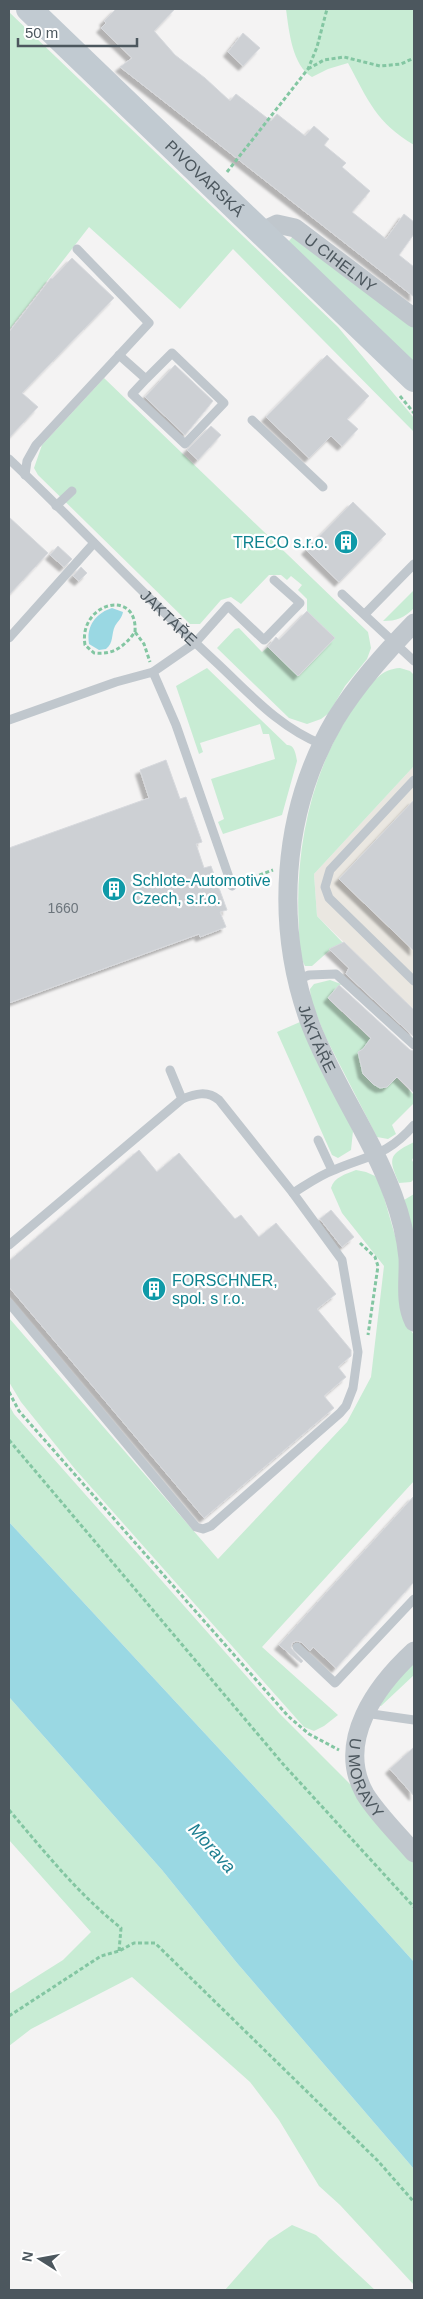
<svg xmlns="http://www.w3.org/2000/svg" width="423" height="2299" viewBox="0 0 423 2299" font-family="Arial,sans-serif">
<defs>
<filter id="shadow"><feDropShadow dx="-4.5" dy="4.5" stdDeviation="1" flood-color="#0004"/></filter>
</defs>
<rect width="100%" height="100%" fill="#f4f3f3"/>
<path fill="#eae7e1" d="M414 766V1011L317 916 314 874Z"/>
<path fill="#c8ecd4" d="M286 9H414V145C376 122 369 102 348 63L328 69 312 77C292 65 289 31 286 9Z
M9 12 338 327 414 418V432L233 249 180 309 89 227 9 330Z
M295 234 414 325V364L288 242Z
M104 378 368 632 371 648 367 659 345 686 329 713 321 719 307 724 289 718 217 648 235 629 239 628 262 652 268 647 299 676 335 638 307 611V599L298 590 302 585 291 576 287 580 281 575H269L241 604 231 597 221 600 200 624H190L38 475 34 468 42 445Z
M414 590V608C404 618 397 621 383 621Z
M207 668 287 745C294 744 296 754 297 761L282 815 223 834 218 822 224 819 211 779 275 759 269 734H263L260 724 200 743 203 752 199 754 176 686Z
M400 668 410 671 414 675V766L314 874 317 916 344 944 330 950 312 966H305C299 956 299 940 299 929 294 847 312 762 362 696 373 682 381 669 400 668Z
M330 980 341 984 329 1000 404 1070 397 1078 414 1095V1103L392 1125 396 1134 388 1139 377 1137 325 1036 311 1000 310 989 314 984Z
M300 1022 353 1131 351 1150 338 1158 332 1155 277 1032Z
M414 1142V1156L412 1160 414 1164V1179L411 1182 399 1183C387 1157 390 1154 414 1142Z
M356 1170 366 1172 375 1176 381 1187 398 1246 406 1323 414 1335V1481L262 1647 338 1715 324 1726 314 1731 304 1727 75 1469 21 1402 9 1382V1318L218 1559 347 1422 371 1377 384 1266 342 1213 331 1188C334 1177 346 1174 356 1170Z
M414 1194V1238L404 1200Z
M9 1405 14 1414 279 1713 355 1789 414 1858V1962L324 1862 9 1522Z
M414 1660V1675L381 1706 378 1705Z
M9 1697 162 1870 237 1963 414 2169V2285L340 2205 319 2186 279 2120 250 2082 132 1977 31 2029 9 2046V1994L63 1960 91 1932 9 1840Z
M292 2225 316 2235 375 2290H225L269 2240Z"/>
<path fill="#9ad8e3" d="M112 608 123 612C122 618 118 621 115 626 111 634 114 643 106 649L99 650 89 644C86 626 96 613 112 608Z
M9 1522 324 1862 414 1962V2169L237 1963 162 1870 9 1697Z"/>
<path fill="#cdd0d4" stroke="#d7d9dd" filter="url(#shadow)" d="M116 9H175L154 31 175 55 205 78 230 101 236 94 271 121 277 114 305 136 314 126 329 139 324 145 346 163 342 167 370 191 352 212 386 239 404 214 414 222V234L399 255 414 267V297L120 67 132 58 101 28 106 23 104 21Z
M243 33 260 48 243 66 228 52Z
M72 258 114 298 22 393 38 407 9 438V332L51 278 52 279Z
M327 355 369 396 347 419 358 429 342 446 331 436 309 458 266 417Z
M175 365 213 401 185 435 145 397Z
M211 426 221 435 198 460 187 450Z
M353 502 386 534 339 582 306 550Z
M9 517 48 553 9 595Z
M58 546 72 559 64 567 50 555Z
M81 567 87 573 79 581 73 576Z
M307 611 335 638 298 676 268 647 276 637 279 640Z
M166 760 180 799 186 797 202 842 196 844 204 868 211 866 227 910 220 912 226 927 200 937 199 934 9 1003V848L149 798 140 770Z
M414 800V951L339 879Z
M344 942 414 1010V1037L346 974 349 968 329 949Z
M339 985 410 1050 414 1051V1093L397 1077 387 1087 380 1088 373 1084 363 1074 358 1052 363 1049 371 1038 328 998Z
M139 1150 157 1172 179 1153 235 1219 241 1215 259 1237 276 1223 336 1294 317 1309 351 1350V1356L338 1367 346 1377 324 1396 334 1408 204 1518 9 1287V1261Z
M331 1210 354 1237 342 1247 320 1219Z
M414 1496V1582L336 1668 313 1647 310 1651 301 1642 296 1641 292 1643 291 1648 303 1661 301 1663 279 1645Z
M414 1747V1796L390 1769Z"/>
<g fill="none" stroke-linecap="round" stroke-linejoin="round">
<path stroke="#83c6a2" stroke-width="3" stroke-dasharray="4 2.5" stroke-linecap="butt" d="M308 69 324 60 344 57 380 66 401 64 414 58
M227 172 308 69 317 47 327 9
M400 396 414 413
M135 632C138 587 78 603 85 645L94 653C113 655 124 647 135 632L144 644 150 662
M241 882 273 870
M360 1243 375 1257 378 1266 368 1335
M9 1392 19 1411 288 1716 309 1734 339 1750
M9 1440 283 1764 414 1907
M9 1810C45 1852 78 1894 121 1928L119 1951
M9 2016 101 1956 119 1951 134 1943H155L378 2161 414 2202"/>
<g stroke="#c0c7cd" stroke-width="9">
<path d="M119 355 146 379 172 353 224 403 185 444 132 394 146 379"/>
<path d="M252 420 323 487"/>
<path id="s1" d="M9 459C80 526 146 598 218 664 252 696 279 727 323 745"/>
<path d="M25 475 27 461 36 445 149 323 77 249"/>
<path d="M56 506 72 491"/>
<path d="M342 594 414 661"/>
<path d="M365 614 414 564"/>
<path d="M9 638 94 543"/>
<path d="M153 672 195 643 228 606 264 640 300 603 274 580"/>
<path d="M9 720 116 682 153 672 176 725 232 886"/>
<path d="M414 780 330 870 325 887 329 898 414 981"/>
<path d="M297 980 309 975 336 974 414 1045"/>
<path d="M170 1070 182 1099C195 1094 207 1090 219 1100L293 1193"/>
<path d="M318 1140 332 1170"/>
<path d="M9 1245 182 1099"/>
<path d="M9 1303 196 1527 203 1529 211 1526 340 1413 346 1406 353 1388 358 1352 342 1260 293 1193C306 1185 320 1175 334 1170 369 1155 387 1156 414 1125"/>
<path d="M297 1647 335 1683 414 1599"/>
<path d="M365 1713 414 1720"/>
</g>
<g stroke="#c0c7cd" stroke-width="19">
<path id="s2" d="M262 231 277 224 295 228 414 318"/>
<path id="s3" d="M414 623C385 653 357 684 335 720 281 812 274 928 311 1026 334 1085 371 1136 393 1195 400 1214 406 1237 408 1258 409 1279 404 1302 414 1322"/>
<path id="s4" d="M414 1651C377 1685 335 1741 365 1794 378 1815 398 1834 414 1853"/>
</g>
<path stroke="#c1cad1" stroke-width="26" id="s5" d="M29 9 414 379"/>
</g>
<defs>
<g id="building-disc" transform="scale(1.25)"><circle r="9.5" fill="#0f9aa8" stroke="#fff"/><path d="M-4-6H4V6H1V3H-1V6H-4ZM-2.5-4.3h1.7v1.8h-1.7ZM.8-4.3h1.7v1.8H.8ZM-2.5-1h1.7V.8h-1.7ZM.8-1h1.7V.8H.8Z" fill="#fff"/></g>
</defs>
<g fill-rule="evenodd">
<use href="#building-disc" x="346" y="542"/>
<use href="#building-disc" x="114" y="889"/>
<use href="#building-disc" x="154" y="1289"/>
</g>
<g text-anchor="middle" stroke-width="4.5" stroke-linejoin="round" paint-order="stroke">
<g font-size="14" fill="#6c757c">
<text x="63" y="913">1660</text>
</g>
<g font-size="16" fill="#4c575e" stroke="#fff">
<text dy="6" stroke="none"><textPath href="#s5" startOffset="244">PIVOVARSKÁ</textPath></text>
<text dy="6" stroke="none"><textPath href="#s2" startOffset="92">U CIHELNY</textPath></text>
<text dy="6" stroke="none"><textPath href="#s1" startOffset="225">JAKTÁŘE</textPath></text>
<text dy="6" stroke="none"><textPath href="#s3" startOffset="456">JAKTÁŘE</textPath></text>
<text dy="6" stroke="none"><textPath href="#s4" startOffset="148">U MORAVY</textPath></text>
</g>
<g font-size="16" fill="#0d838f" stroke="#fff" text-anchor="start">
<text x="328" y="548" text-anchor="end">TRECO s.r.o.</text>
<text x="132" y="886">Schlote-Automotive<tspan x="132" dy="18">Czech, s.r.o.</tspan></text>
<text x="172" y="1286">FORSCHNER,<tspan x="172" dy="18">spol. s r.o.</tspan></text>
</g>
<g font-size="18" font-style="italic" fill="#1d7f91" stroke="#fff">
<text transform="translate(212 1848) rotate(48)" y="6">Morava</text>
</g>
</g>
<rect width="423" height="2299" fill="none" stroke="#4c575e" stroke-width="20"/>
<g transform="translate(40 2259) rotate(281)" stroke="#ffffff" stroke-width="4" paint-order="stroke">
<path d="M0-4L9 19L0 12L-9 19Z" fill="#4c575e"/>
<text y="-8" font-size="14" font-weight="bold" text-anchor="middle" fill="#4c575e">N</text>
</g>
<path d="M18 38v8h119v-8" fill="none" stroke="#4c575e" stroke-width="2.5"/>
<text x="25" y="38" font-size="15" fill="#4c575e" stroke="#ffffff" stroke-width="4" paint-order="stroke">50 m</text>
</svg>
